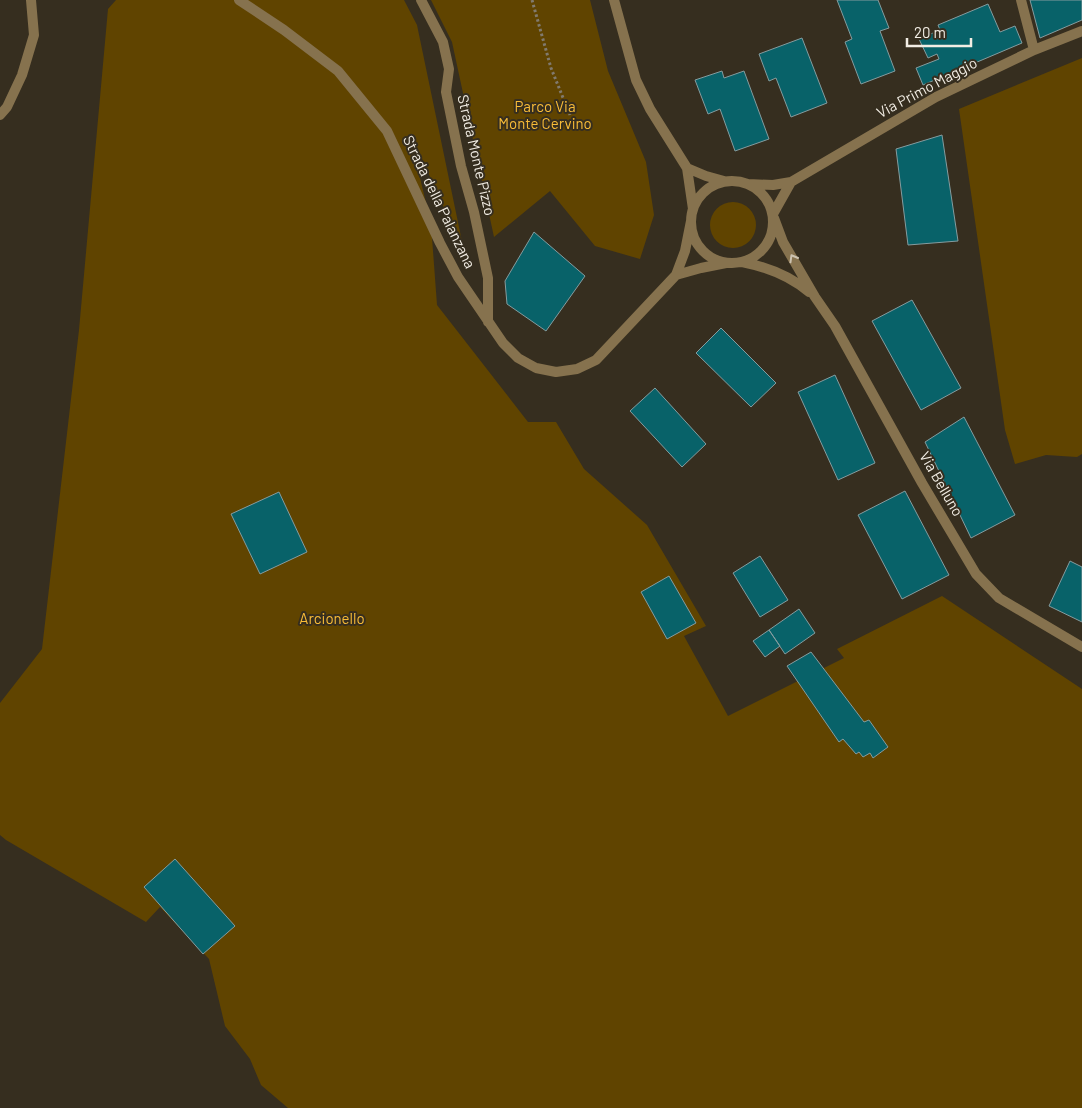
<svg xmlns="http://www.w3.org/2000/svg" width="1082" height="1108" viewBox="0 0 1082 1108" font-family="Barlow,sans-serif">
<rect width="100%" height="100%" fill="#362e1f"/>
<path fill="#604400" d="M116 0H404L417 25 465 256 416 145 411 140 431 224 437 305 528 422H556L584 469 647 525 706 626 684 636 728 716 844 658 837 649 942 596 1082 689V1108H288L261 1085 250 1059 225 1026 209 959 160 907 146 922 6 840 0 835V703L42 649 79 330 108 9Z
M431 0H590L608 71 646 162 654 215 640 259 595 246 550 191 494 237 452 42Z
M1082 58V454L1077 457 1046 455 1015 464 1005 430 959 109Z
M710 225a23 23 0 1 1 46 0a23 23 0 1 1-46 0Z"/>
<path fill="#086269" stroke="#859c9f" d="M837 0H878L889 28 880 31 895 71 861 84 845 42 852 39Z
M1030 0H1082V20L1040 38Z
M988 4 1000 32 1015 26 1022 43 923 85 916 68 939 59 937 54 928 58 919 39 940 30 938 25Z
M802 38 827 103 791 117 776 78 769 81 759 54Z
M722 71 724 78 744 71 769 139 735 151 720 109 708 114 695 80Z
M942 135 958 241 908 245 896 149Z
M534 232 585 276 546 331 507 304 505 281Z
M912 300 961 388 921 410 872 321Z
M721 328 776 383 751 407 696 353Z
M835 375 875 463 838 480 798 392Z
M655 388 706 444 682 467 630 411Z
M964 417 1015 515 971 538 925 442Z
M905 491 949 575 902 599 858 515Z
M279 492 307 552 260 574 231 514Z
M760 556 788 600 760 617 733 573Z
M1070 561 1082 567V622L1049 606Z
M669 576 696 623 667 639 641 592Z
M799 609 815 633 785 654 769 630Z
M769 630 780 646 765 657 753 641Z
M811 652 864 722 869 720 888 747 873 758 870 753 863 757 859 752 856 754 843 739 839 742 787 666Z
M175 859 235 926 203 954 144 887Z"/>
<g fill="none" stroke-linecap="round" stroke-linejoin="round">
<path stroke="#817a6e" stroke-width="3" stroke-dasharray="2.5 2.5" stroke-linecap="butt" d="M532 0 551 68 570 115"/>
<path stroke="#86724e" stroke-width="10" d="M239 0 284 30 338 71 387 131 440 243 458 277 503 343 518 358 536 368 556 372 577 369 596 360 676 275 685 251 691 221
M421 0 443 42 449 69 446 92 461 166 474 212 488 278V322
M614 0 636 80 650 109 687 168 693 209
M1021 0 1034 50
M0 115 7 107 22 75 34 35 31 0
M687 168 706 176 724 181
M691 222a41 41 0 1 1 82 0a41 41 0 1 1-82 0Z
M748 184 773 185 791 182 936 97 1034 50 1082 31
M773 214 791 182
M774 218 783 242 815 297 835 326 922 483 976 574 999 598 1082 647
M742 262C767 267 789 275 809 292
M676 275 701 268 726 263"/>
</g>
<defs><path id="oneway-chevron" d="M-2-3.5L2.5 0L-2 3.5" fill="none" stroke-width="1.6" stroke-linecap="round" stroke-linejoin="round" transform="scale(1.25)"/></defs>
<use stroke="#ccc2b0" href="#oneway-chevron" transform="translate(793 258) rotate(-120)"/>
<g text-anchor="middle" stroke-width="4" stroke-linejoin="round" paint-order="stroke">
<g font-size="15" fill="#f2ede4" stroke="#362e1f">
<text transform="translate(927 88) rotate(-28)" y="5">Via Primo Maggio</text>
<text transform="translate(476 155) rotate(77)" y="5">Strada Monte Pizzo</text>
<text transform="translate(439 202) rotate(64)" y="5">Strada della Palanzana</text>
<text transform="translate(941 484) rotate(60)" y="5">Via Belluno</text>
</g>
<g font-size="15" fill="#f9bc37" stroke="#362e1f">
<text x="545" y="112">Parco Via<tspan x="545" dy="17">Monte Cervino</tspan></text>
<text x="332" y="624">Arcionello</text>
</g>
</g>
<path d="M907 38v8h64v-8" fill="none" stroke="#f2ede4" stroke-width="2.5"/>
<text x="914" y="38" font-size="15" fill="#f2ede4" stroke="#362e1f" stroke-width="4" paint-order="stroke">20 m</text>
</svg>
